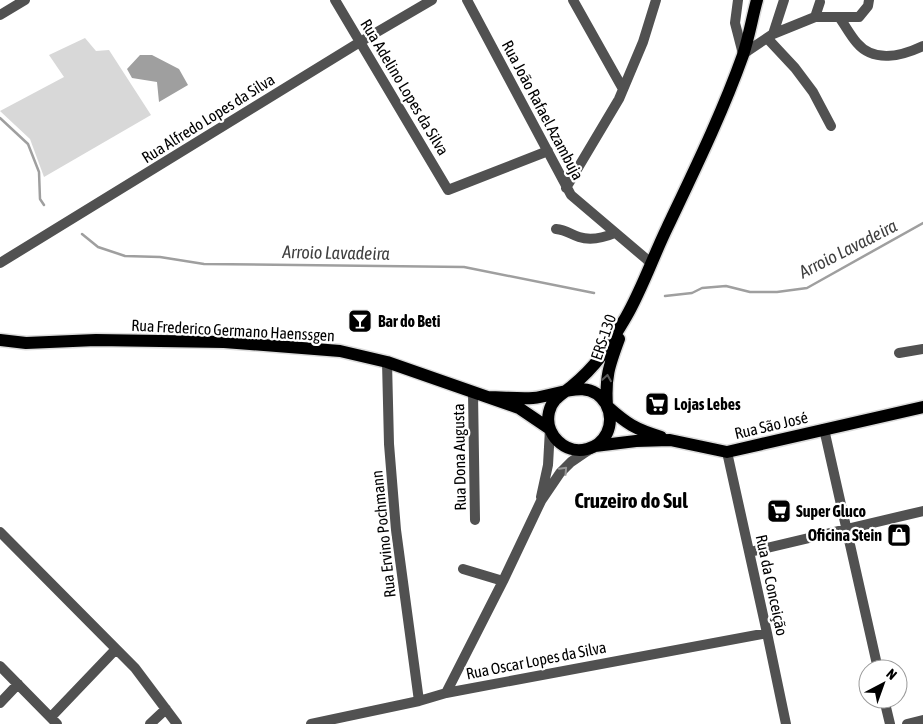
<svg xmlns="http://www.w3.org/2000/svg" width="923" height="724" viewBox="0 0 923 724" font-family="'Asap Condensed',sans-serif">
<rect width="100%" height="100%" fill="#fff"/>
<path fill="#d8d8d8" d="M85 38 96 51 109 50 151 115 44 177 30 139 0 111 64 77 49 55Z"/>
<path fill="#9f9f9f" d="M140 55H152L179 69 188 85 159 102 157 82 132 78 127 69Z"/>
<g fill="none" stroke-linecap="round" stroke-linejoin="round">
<path stroke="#9f9f9f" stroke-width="2.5" d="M0 118 28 144 39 172 40 199 44 205
M82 234 98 247 125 256 160 257 204 264 464 267 594 293
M665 296 692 293 702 288 726 286 750 292H777L807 288 923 223"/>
<g stroke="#dbdbdb" stroke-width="15">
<path id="major" d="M619 339C609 366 605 377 607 406 627 424 635 429 661 437
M0 340 26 343 96 340 224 342 340 351 387 362 519 408 550 429
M488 397C503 397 518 399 533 398 558 396 589 376 606 404 611 413 611 424 607 433 603 441 596 447 587 449 565 455 544 434 549 412 552 399 561 395 571 387 598 365 608 347 626 317 642 289 653 257 667 228 694 171 722 114 743 55 749 37 752 18 757 0
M595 446 636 441 670 440 727 452 923 407"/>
</g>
<path stroke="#515151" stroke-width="10" d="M335 0 448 190 548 151
M467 0 571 195 651 263
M573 0 623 89
M738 0 735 23 743 54 773 34 784 0
M0 15 25 0
M815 17 820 2
M839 17C845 25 850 35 857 43 874 63 902 56 923 46
M773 34 815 17H859L868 6 869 0
M767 38 795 68 813 92 831 126
M566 188 619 99 643 42 656 0
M556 229C566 230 570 234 579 237 591 241 603 238 615 233
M0 263 360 42 432 0
M899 353 923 349
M387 362 389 444 396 530 419 701
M473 393 475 520
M824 429 878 669
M727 452 767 633 786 724
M541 497 548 465 550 429
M0 532 135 668 177 724
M750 552 923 511
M463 569 503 581
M0 666 57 724
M446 693 503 581 541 501 560 473 571 462 590 449
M884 699 890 724
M0 703 18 684
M51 717 116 649
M150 724 166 709
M311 724 419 701 446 693 767 633
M907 724 923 720"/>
<use href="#major" stroke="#000" stroke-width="12"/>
</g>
<defs><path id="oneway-chevron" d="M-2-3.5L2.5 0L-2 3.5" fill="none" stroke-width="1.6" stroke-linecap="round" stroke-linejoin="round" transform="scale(1.25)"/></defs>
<use stroke="#595959" href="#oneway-chevron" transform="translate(607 378) rotate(-81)"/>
<use stroke="#979797" href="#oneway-chevron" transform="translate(564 470) rotate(-47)"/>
<defs>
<g id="bar-square" transform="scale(1.25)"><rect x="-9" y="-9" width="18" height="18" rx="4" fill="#000" stroke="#fff"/><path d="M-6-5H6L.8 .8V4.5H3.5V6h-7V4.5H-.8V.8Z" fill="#fff"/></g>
<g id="supermarket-square" transform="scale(1.25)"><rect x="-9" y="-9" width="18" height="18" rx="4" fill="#000" stroke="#fff"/><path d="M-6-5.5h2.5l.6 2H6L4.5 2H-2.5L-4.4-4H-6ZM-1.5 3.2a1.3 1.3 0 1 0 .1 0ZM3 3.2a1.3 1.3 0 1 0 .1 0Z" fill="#fff"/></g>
<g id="shop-square" transform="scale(1.25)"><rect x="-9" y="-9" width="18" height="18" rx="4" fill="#000" stroke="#fff"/><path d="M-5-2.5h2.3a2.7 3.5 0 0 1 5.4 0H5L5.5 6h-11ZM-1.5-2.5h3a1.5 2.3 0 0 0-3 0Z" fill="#fff"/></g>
</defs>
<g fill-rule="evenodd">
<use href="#bar-square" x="360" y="321"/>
<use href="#supermarket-square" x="657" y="404"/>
<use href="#supermarket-square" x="779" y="511"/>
<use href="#shop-square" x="899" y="535"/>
</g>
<g text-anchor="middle" stroke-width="4.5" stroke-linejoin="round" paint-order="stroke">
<g font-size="16" fill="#000" stroke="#fff">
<text transform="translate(405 87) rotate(59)" y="6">Rua Adelino Lopes da Silva</text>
<text transform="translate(543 110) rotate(62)" y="6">Rua João Rafael Azambuja</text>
<text transform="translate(208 118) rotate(-32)" y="6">Rua Alfredo Lopes da Silva</text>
<text transform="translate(233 330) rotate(3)" y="6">Rua Frederico Germano Haenssgen</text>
<text transform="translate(603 337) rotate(-71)" y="6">ERS-130</text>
<text transform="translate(771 425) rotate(-13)" y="6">Rua São José</text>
<text transform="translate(459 457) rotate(-91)" y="6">Rua Dona Augusta</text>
<text transform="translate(383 534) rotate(-96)" y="6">Rua Ervino Pochmann</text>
<text transform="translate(772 585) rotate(78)" y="6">Rua da Conceição</text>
<text transform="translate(536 660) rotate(-11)" y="6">Rua Oscar Lopes da Silva</text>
</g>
<g font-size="16" font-weight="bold" fill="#000" stroke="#fff" text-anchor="start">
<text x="378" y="327">Bar do Beti</text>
<text x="674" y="410">Lojas Lebes</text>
<text x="796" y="517">Super Gluco</text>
<text x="882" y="541" text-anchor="end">Oficina Stein</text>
</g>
<g font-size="18" font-style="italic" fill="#404040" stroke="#fff">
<text transform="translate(848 249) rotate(-27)" y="6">Arroio Lavadeira</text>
<text transform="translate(336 253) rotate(1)" y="6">Arroio Lavadeira</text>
</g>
<g font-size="21" font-weight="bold" fill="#000" stroke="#fff">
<text x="631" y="508">Cruzeiro do Sul</text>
</g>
</g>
<g transform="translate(883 684) rotate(41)"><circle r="24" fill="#ffffff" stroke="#999999"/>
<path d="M0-4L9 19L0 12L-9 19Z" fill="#000000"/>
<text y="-8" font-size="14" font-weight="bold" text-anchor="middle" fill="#000000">N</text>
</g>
</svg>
